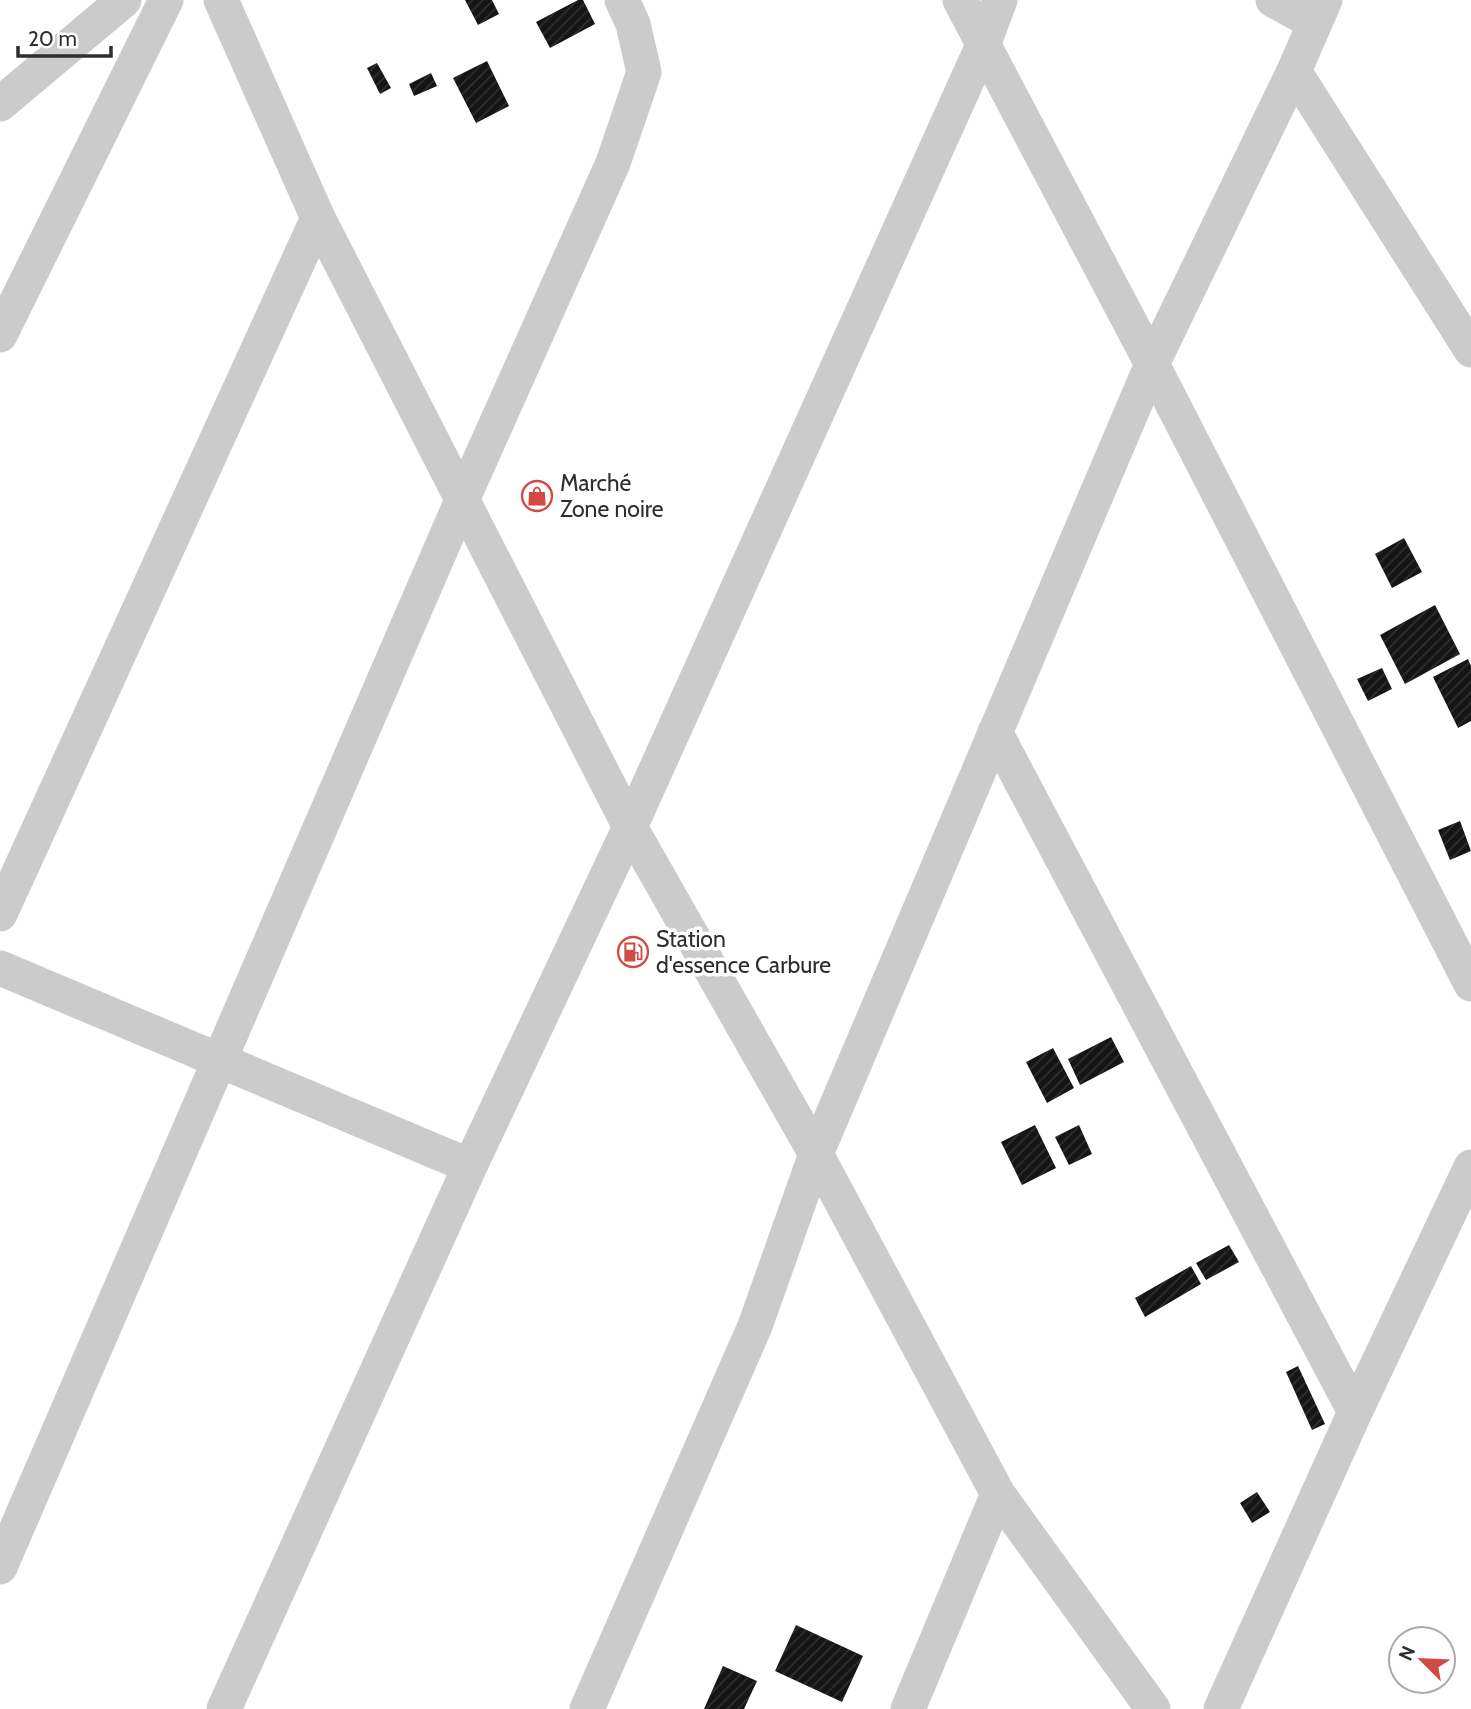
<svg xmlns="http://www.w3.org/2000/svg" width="1471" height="1709" viewBox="0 0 1471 1709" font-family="Cabin,sans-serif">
<defs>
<pattern id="building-hatch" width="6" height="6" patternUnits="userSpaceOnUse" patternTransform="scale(1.75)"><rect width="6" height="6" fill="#151515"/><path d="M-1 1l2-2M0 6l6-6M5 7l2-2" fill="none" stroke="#2f2f2f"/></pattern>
</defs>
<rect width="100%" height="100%" fill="#fff"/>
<path fill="url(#building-hatch)" d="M465 0H492L499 14 478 25Z
M578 0H583L595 24 550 48 536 22Z
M487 61 509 106 476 123 453 78Z
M377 63 391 88 380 94 367 68Z
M431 73 437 86 414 96 409 84Z
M1404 538 1422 572 1392 588 1375 554Z
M1435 605 1460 654 1405 684 1380 635Z
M1468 659 1471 666V721L1458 728 1433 677Z
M1382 668 1392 689 1368 701 1357 679Z
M1460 821 1471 851 1450 860 1438 830Z
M1111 1037 1124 1062 1080 1085 1068 1059Z
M1053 1048 1074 1088 1047 1103 1026 1062Z
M1035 1125 1056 1168 1022 1185 1001 1142Z
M1079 1125 1092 1154 1069 1165 1055 1137Z
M1229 1245 1239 1262 1206 1280 1196 1263Z
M1191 1266 1201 1284 1145 1317 1135 1298Z
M1298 1366 1325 1424 1312 1430 1286 1372Z
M1257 1492 1270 1512 1252 1523 1240 1503Z
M796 1625 863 1656 842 1702 775 1671Z
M723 1666 757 1681 744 1709H704Z"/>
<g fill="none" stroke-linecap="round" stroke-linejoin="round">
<path stroke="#cbcbcb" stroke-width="35" d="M221 0 318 218 630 827 816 1154 998 1494 1153 1709
M960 0 1152 364 1471 984
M1273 0 1315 23
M1294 71 1471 350
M0 104 124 0
M0 335 166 0
M995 732 1355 1412
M0 914 318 218
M0 968 470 1166
M0 1567 463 498 613 163 644 72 633 24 622 0
M224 1709 470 1166 630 827 984 43 1000 0
M587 1709 755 1326 816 1154 1152 364 1294 71 1325 0
M908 1709 998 1494
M1221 1709 1355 1412 1471 1167"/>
</g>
<defs>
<g id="shop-ring" transform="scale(1.575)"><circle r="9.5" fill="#fff" stroke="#d14b44" stroke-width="1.5"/><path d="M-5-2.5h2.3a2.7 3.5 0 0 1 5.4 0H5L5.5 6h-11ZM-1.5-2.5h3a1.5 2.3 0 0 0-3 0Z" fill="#d14b44"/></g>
<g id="fuel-ring" transform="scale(1.575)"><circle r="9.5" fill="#fff" stroke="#d14b44" stroke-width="1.5"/><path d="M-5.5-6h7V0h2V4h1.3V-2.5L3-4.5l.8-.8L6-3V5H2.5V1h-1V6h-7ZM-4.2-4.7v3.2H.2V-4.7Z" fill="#d14b44"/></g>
</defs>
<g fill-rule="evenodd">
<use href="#shop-ring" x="537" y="496"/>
<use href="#fuel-ring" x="633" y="952"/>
</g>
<g text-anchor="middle" stroke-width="7" stroke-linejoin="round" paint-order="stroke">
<g font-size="23" fill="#2e2e2e" stroke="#fff" text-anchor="start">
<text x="560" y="491">Marché<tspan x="560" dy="26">Zone noire</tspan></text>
<text x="656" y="947">Station<tspan x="656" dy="26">d'essence Carbure</tspan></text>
</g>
</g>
<g transform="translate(1422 1660) rotate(294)"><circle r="33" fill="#ffffff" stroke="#ababab" stroke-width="2"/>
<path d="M0-5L12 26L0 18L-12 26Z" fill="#d14b44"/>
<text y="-10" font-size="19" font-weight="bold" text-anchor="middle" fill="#2e2e2e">N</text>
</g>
<path d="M18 46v10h93v-10" fill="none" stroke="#2e2e2e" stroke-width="3.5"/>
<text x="28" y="46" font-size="21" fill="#2e2e2e" stroke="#ffffff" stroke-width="5" paint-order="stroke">20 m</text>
</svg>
